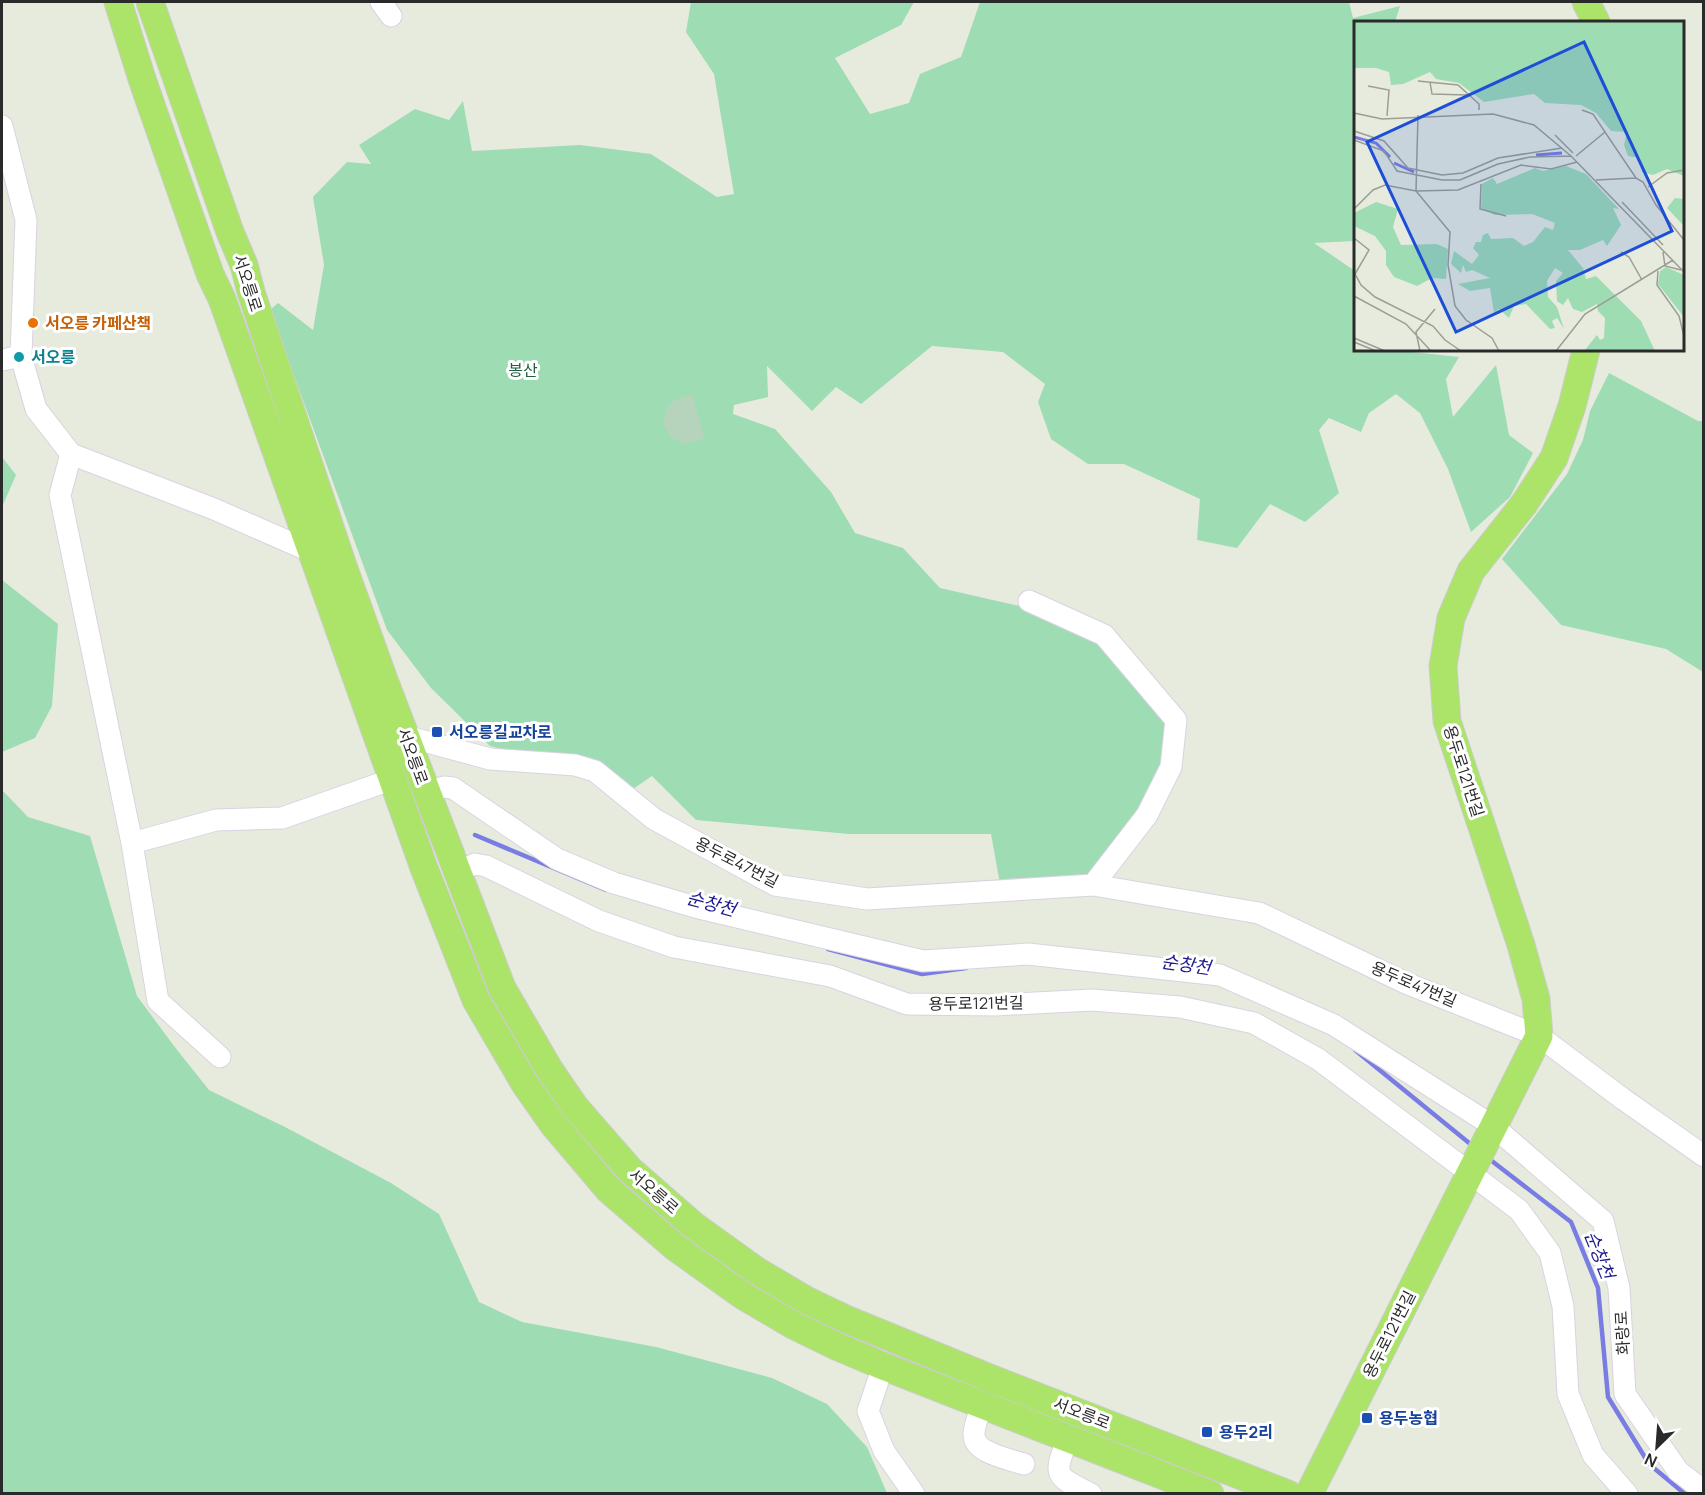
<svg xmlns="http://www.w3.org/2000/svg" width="1705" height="1495" viewBox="0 0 1705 1495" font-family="Manrope,'Noto Sans KR',sans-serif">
<rect width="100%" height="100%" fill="#e7ebdd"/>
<path fill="#9edcb4" d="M691 2H914L901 25 835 58 870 114 909 103 920 74 961 57 980 2H1349L1353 18 1400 6 1395 22H1356V172L1353 180 1356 181 1355 241 1314 243 1355 271 1356 350H1409L1412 352 1459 357 1446 379 1453 417 1496 365 1509 435 1533 453 1510 497 1471 532 1448 469 1420 413 1396 394 1369 413 1361 432 1329 418 1319 430 1339 493 1305 522 1270 504 1237 548 1197 540 1200 499 1124 464H1088L1051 439 1038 402 1045 384 1003 352 932 346 861 404 836 387 812 411 767 366 768 397 734 405 733 414 775 429 831 492 855 533 903 548 940 588 1024 607 1101 641 1169 723 1166 766 1143 811 1092 880 1000 884 991 834H849L696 820 652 776 630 791 531 756 490 746 431 688 387 630 270 310 278 303 313 330 324 265 313 197 347 162 371 164 359 145 415 109 449 120 463 101 472 151 580 145 651 154 717 197 734 194 714 74 686 32Z
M1609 373 1698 421H1703V672L1666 649 1561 625 1502 559 1567 474 1583 440 1590 411Z
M2 457 16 475 2 507Z
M2 580 58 624 52 706 35 738 2 752Z
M2 790 28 817 90 836 137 996 174 1046 209 1090 285 1127 391 1183 439 1214 479 1302 522 1322 656 1347 772 1378 827 1404 867 1447 887 1493H2Z"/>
<path fill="#b6d3bc" d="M692 394 705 438 685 444 672 438 663 425C666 403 671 400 692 394Z"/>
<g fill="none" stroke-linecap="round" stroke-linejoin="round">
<path stroke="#797de3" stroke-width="4.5" d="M475 835 606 890
M828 949 922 974 966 968
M1355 1050 1474 1147
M1488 1158 1571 1222 1598 1288 1608 1397 1649 1464 1685 1494"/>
<g stroke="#dad2e1" stroke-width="23">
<path id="minor" d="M381 2 391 16
M2 126 26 220 21 356 36 409 71 454 214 509 321 556
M2 360 21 356
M71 454 60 495 132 843 216 820 282 818 393 779
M1029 601 1104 635 1176 720 1171 767 1147 815 1093 885
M405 736 490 759 575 765 595 771 654 819 775 885 867 899 1093 885 1259 913 1406 983 1539 1036 1623 1099 1704 1156
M426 793 444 787 453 788 557 859 614 883 695 907 923 961 1028 954 1220 975 1334 1025 1493 1126 1603 1221 1619 1288 1625 1394 1678 1471 1704 1491
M132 843 158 1001 220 1057
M459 871 475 864 486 866 599 921 674 947 830 976 907 1004 995 1005 1092 1000 1180 1007 1254 1023 1318 1059 1519 1210 1550 1253 1563 1306 1568 1394 1593 1455 1627 1494
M883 1366 868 1411 884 1451 914 1494
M982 1406C979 1414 974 1425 974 1434 973 1453 1009 1459 1024 1464
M1068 1438C1053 1476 1054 1476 1091 1494"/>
</g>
<g stroke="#ccc" stroke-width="29">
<path id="major" d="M118 2 142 79 210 274 222 299 424 868 476 1000 525 1084 553 1124 609 1190 675 1247 742 1295 793 1325 836 1346 883 1366 1210 1494
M150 2 230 232 244 265 251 292 343 566 384 680 502 988 549 1069 575 1107 630 1170 693 1225 757 1271 806 1300 848 1320 992 1379 1288 1494
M1586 2 1596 22
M1309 1494 1539 1036 1536 999 1521 945 1447 721 1443 666 1451 618 1471 571 1524 504 1554 458 1572 406 1586 350"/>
</g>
<use href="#minor" stroke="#fff" stroke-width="21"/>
<use href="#major" stroke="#abe469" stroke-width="27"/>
</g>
<circle fill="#e8710a" stroke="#fff" stroke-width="2" cx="33" cy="323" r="6"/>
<circle fill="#0f9aa8" stroke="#fff" stroke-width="2" cx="19" cy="357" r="6"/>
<g fill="#1a4fb4" stroke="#fff" stroke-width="2">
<rect x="431" y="726" width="12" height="12" rx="3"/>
<rect x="1361" y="1412" width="12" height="12" rx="3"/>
<rect x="1201" y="1426" width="12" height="12" rx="3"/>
</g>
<g text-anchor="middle" stroke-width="6" stroke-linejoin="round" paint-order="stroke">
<g font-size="16" fill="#2a2a2a" stroke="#fff">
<text transform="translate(248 283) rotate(72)" y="6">서오릉로</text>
<text transform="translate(413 756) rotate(70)" y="6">서오릉로</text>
<text transform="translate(1464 771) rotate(72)" y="6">용두로121번길</text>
<text transform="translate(737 862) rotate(27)" y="6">용두로47번길</text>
<text transform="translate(1414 984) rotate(23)" y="6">용두로47번길</text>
<text transform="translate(976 1003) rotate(-1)" y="6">용두로121번길</text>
<text transform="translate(654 1191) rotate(41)" y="6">서오릉로</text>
<text transform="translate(1622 1333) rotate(-93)" y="6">화랑로</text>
<text transform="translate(1389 1334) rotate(-63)" y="6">용두로121번길</text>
<text transform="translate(1082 1413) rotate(21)" y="6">서오릉로</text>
</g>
<g font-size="16" font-weight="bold" fill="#c56008" stroke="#fff" text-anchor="start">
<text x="45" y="329">서오릉 카페산책</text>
</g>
<g font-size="16" font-weight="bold" fill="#0d838f" stroke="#fff" text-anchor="start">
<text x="31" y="363">서오릉</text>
</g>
<g font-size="16" fill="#20603f" stroke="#fff">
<text x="523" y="376">봉산</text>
</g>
<g font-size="16" font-weight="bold" fill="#164399" stroke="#fff" text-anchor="start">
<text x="449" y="738">서오릉길교차로</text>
<text x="1379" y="1424">용두농협</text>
<text x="1219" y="1438">용두2리</text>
</g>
<g font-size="18" font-style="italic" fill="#1e198e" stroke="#fff">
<text transform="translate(711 904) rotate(15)" y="6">순창천</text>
<text transform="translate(1186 965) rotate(8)" y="6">순창천</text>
<text transform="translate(1599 1255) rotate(68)" y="6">순창천</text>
</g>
</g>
<g transform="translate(1354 21)">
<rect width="330" height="330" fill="#e7ebdd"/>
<path d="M0 0H330V155L313 148 299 154 288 151 286 137 274 135 270 124 273 111 257 110 242 92 227 84 191 82 180 73 130 81 105 62 82 58 76 51 49 63 37 64 35 51 22 47H0ZM212 145 232 153 265 188 259 187 267 204 253 225 249 219 226 229H214L229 247 232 258 242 255 287 300 301 330H230L243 314 246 319 250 317 251 297 244 290 243 283 228 291 219 288 214 277 209 284 203 280 202 260 209 252 201 247 193 260 194 276 203 286 210 308 203 297 198 300 201 307 196 308 172 283 160 285 155 297 145 288 140 292 136 267 116 270 104 263 136 257 118 249 112 251 109 244 107 252 97 243 100 230 118 243 125 234 119 227 122 221H127L129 214 134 212 137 218 159 217 170 225 179 221 191 206 199 209 201 202 178 193 141 194 127 188 128 163 139 157 143 163 181 147 189 150ZM321 177 330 178V213L329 204 313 187ZM22 181 44 188 39 206 47 224 83 223 94 228 92 258 78 257 63 265 40 256 32 244V230L21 215 0 205V192ZM312 246 330 254V296L304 263 306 250Z" fill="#9edcb4"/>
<path fill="none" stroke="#797de3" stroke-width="3" d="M0 116 22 122 36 136M182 134 208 132M40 142 60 151"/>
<path fill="none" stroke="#9b9e95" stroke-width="1.5" d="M64 60 104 64 125 83V89M76 61 78 73 113 74M14 65 35 69 33 95M228 89 239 93 251 111M0 92 28 98 139 93 180 104 217 135 330 251M64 94 62 170 96 211 94 244 101 285 112 299 138 317 145 330M0 110 30 120 54 147 88 154 109 152 144 137 208 127M201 114 219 132M0 119 30 130 43 150 88 159H106L144 143 176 136 217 135M222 135 251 111 282 157M242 159 282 157 289 161 302 184 330 219M127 163 126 188 152 195M294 166 313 152 330 149M268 181 309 224M0 188 19 169 31 164 62 170 104 169 167 144 197 148 223 141M0 217 15 229 1 253M267 231 275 236 288 259M309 231 311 245 327 249M304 250 303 264 325 295 330 315M0 251 7 264 21 276 79 305 91 319 107 330M0 275 52 303 77 330M0 317 31 330M0 321 22 330M66 330 62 311 81 288M202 330 231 293 319 239"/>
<path fill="#1d4ed8" fill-opacity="0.15" stroke="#1d4ed8" stroke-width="3" d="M230 21 318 210 102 311 13 121Z"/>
<rect width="330" height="330" fill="none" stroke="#2a2a2a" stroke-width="3"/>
</g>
<rect width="1705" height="1495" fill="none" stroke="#2a2a2a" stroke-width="6"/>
<g transform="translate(1657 1447) rotate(205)" stroke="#ffffff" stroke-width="4.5" paint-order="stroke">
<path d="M0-4.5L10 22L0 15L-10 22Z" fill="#2a2a2a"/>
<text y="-9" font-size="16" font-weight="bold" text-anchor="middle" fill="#2a2a2a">N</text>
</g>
</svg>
